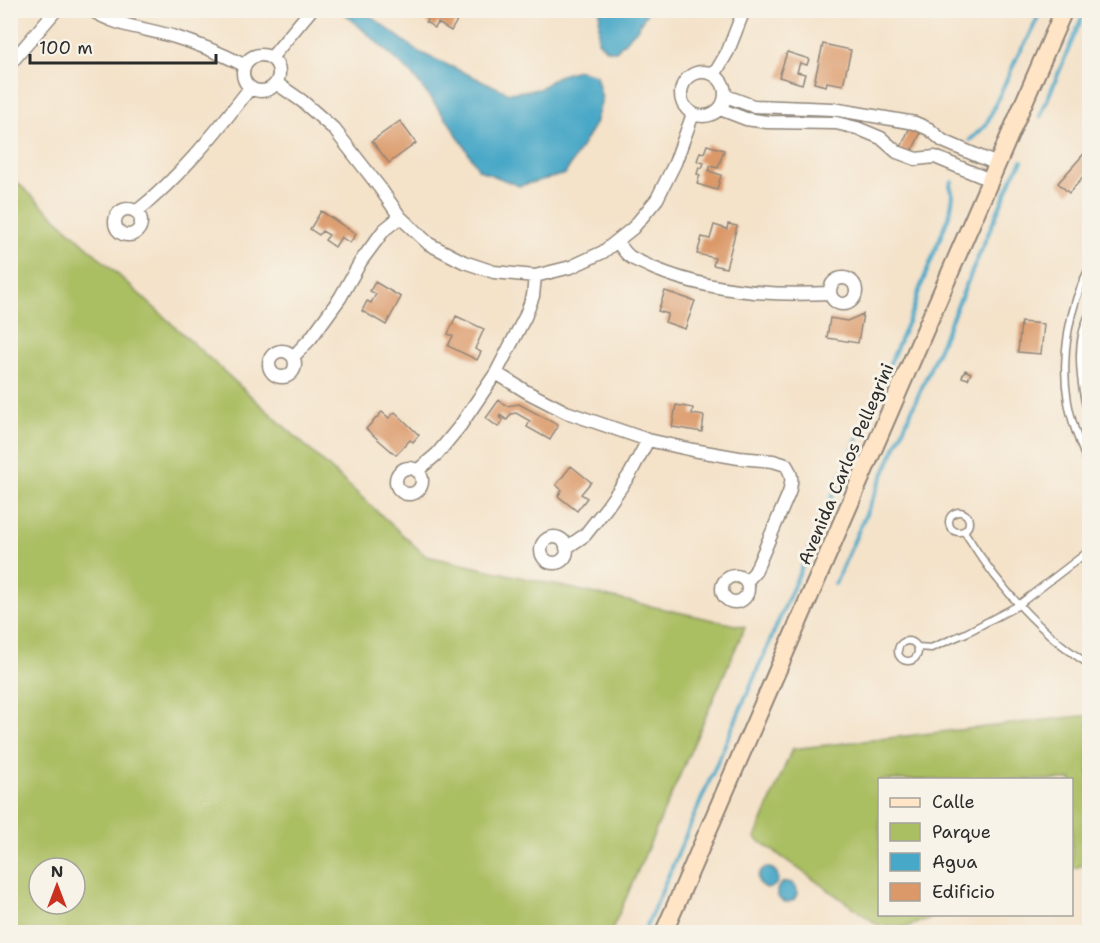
<svg xmlns="http://www.w3.org/2000/svg" width="1100" height="943" viewBox="0 0 1100 943" font-family="'Shantell Sans',sans-serif">
<rect width="100%" height="100%" fill="#f7f3e8"/>
<filter id="ink" filterUnits="userSpaceOnUse"><feTurbulence type="fractalNoise" baseFrequency=".0167" numOctaves="2"/><feDisplacementMap in="SourceGraphic" scale="12" xChannelSelector="R" yChannelSelector="G"/><feConvolveMatrix kernelMatrix="1 2 1 2 8 2 1 2 1" color-interpolation-filters="sRGB"/></filter>
<filter id="wash" filterUnits="userSpaceOnUse"><feTurbulence type="fractalNoise" baseFrequency=".008" numOctaves="4" result="noise"/><feDisplacementMap in="SourceGraphic" scale="24" xChannelSelector="R" yChannelSelector="G"/><feGaussianBlur stdDeviation="1.35" result="paint"/><feColorMatrix in="noise" values="0 0 0 0 0 0 0 0 0 0 0 0 0 0 0 0 0 1.4 0 .05"/><feComposite in="paint" operator="in"/></filter>
<g filter="url(#wash)">
<rect width="100%" height="100%" fill="#f4e2c9"/>
<path fill="#aabe62" stroke="#6a7446" stroke-width="1.5" fill-rule="evenodd" d="M10 176 426 556 745 627 611 932H11ZM39 868H75V904H39Z
M1089 715V863L1072 869V780H880V914L941 915 906 927 878 925 755 838 792 749Z"/>
<path fill="#48a8c7" stroke="#3a6a79" stroke-width="1.5" d="M342 11H364L419 52 509 93 539 89 558 76 578 70 596 75 602 99 595 124 565 174 519 186 479 170 451 125 411 73Z
M600 11V10L648 11 638 28 616 51 607 50 598 41Z
M758 878a10 10 0 1 1 20 0a10 10 0 1 1-20 0Z
M777 892a10 10 0 1 1 20 0a10 10 0 1 1-20 0Z"/>
<g fill="none" stroke-linecap="round" stroke-linejoin="round">
<path stroke="#48a8c7" stroke-width="4" d="M1040 117 1085 10
M970 140 986 125 1018 55 1029 37 1041 10
M835 584 937 353 1013 176 1022 161
M644 932 913 310 917 296 950 213 953 196 950 185 952 182"/>
</g>
<g id="blocks">
<path fill="#db9969" d="M433 10H463L451 31 438 23 435 28 426 22Z
M823 44 851 50 843 85 827 82 826 86 814 83Z
M787 52 809 59 807 65 800 63 797 72 805 74 802 84 779 77Z
M914 118 925 123 908 160 897 156Z
M400 121 416 143 389 163 372 141Z
M707 145 724 150 718 168 710 166 709 171 721 175 717 190 697 184 700 175 697 174 699 167 702 168 704 163 697 161 700 152 704 153Z
M1090 147V170L1069 193 1058 183Z
M321 211 356 234 350 243 341 237 335 247 325 240 329 235 322 231 319 235 310 229Z
M728 224 737 226 726 268 713 265 715 258 697 254 702 237 710 239 714 225 727 229Z
M375 282 401 297 386 325 362 311 367 301 371 303 376 294 370 291Z
M665 291 695 301 685 329 665 322 668 314 658 311Z
M863 314 858 343 827 338 830 318 847 321Z
M456 316 484 329 475 349 481 352 477 360 448 346 453 336 448 334Z
M1021 322 1044 324 1041 354 1018 352Z
M965 370 971 373 968 379 962 377Z
M499 400 507 406 519 404 558 425 550 440 527 427 530 421 516 413 511 414 507 420 500 415 499 417 503 420 498 427 486 418Z
M676 405 693 408 692 414 704 416 702 432 672 427Z
M382 412 389 418 395 412 419 435 413 442 410 440 396 455 366 429Z
M571 466 591 482 581 494 587 498 577 511 558 496 562 490 556 485Z"/>
</g>
</g>
<g filter="url(#ink)">
<use href="#blocks" fill-opacity="0" stroke="#90867a" stroke-width="1.5"/>
<g fill="none" stroke-linecap="round" stroke-linejoin="round">
<g stroke="#90867a" stroke-width="9">
<path id="service" d="M1090 266C1069 307 1060 356 1068 402 1072 425 1081 447 1090 469
M1090 312C1087 319 1084 327 1082 335 1077 359 1082 396 1090 420
M949 522a10 10 0 1 1 20 0a10 10 0 1 1-20 0Z
M964 531C996 583 1038 632 1090 665
M898 651a10 10 0 1 1 20 0a10 10 0 1 1-20 0Z
M918 647 931 648 966 633 1017 606 1090 550"/>
</g>
<g stroke="#90867a" stroke-width="15">
<path id="minor" d="M91 10C118 27 146 28 175 37 199 44 222 54 244 65
M515 10H522
M243 73a18 18 0 1 1 36 0a18 18 0 1 1-36 0Z
M271 58 311 10
M10 64 56 10
M681 94a22 22 0 1 1 44 0a22 22 0 1 1-44 0Z
M714 75 728 51 744 10
M276 83 302 101 334 129 380 188 400 217 429 244 464 262 494 272 535 276 571 267 603 252 633 228 657 199 675 163 693 114
M726 96 753 106 833 109 915 123 929 129 943 141 997 164
M720 109 746 119 767 122 836 123 857 128 881 138 897 152 916 159 935 157 990 180
M115 222a13 13 0 1 1 26 0a13 13 0 1 1-26 0Z
M136 212C180 177 216 132 250 88
M617 241C621 247 626 255 632 258 639 262 647 265 653 268 709 292 771 296 830 293
M830 291a13 13 0 1 1 26 0a13 13 0 1 1-26 0Z
M269 364a13 13 0 1 1 26 0a13 13 0 1 1-26 0Z
M293 357 311 338 340 298 361 261 384 230 400 217
M496 373 527 392 566 412 648 440 693 450 739 458 773 461 786 465C793 476 792 481 789 493L755 572 746 582
M396 481a13 13 0 1 1 26 0a13 13 0 1 1-26 0Z
M417 471 437 454 460 426 496 373 525 317 533 296 535 276
M541 550a13 13 0 1 1 26 0a13 13 0 1 1-26 0Z
M566 548 585 535 607 507 630 474 648 440
M722 589a13 13 0 1 1 26 0a13 13 0 1 1-26 0Z"/>
</g>
<g stroke="#90867a" stroke-width="20">
<path id="secondary" d="M664 932 1064 10"/>
</g>
<use href="#service" stroke="#fff" stroke-width="6"/>
<use href="#minor" stroke="#fff" stroke-width="12"/>
<use href="#secondary" stroke="#ffe4c6" stroke-width="16"/>
</g>
</g>
<g text-anchor="middle" stroke-width="6" stroke-linejoin="round" paint-order="stroke">
<g font-size="18" fill="#2b2b2b" stroke="#f7f3e8">
<text transform="translate(846 464) rotate(-67)" y="6">Avenida Carlos Pellegrini</text>
</g>
</g>
<rect width="1100" height="943" fill="none" stroke="#f7f3e8" stroke-width="36"/>
<rect x="878" y="778" width="195" height="138" fill="#f7f3e8" stroke="#a5a39c" stroke-width="1.5"/>
<rect x="890" y="798" width="30" height="9" fill="#ffe4c6" stroke="#a5a39c" stroke-width="1.5"/>
<text x="932" y="808" font-size="18" fill="#2b2b2b">Calle</text>
<rect x="890" y="823" width="30" height="18" fill="#aabe62" stroke="#a5a39c" stroke-width="1.5"/>
<text x="932" y="838" font-size="18" fill="#2b2b2b">Parque</text>
<rect x="890" y="853" width="30" height="18" fill="#48a8c7" stroke="#a5a39c" stroke-width="1.5"/>
<text x="932" y="868" font-size="18" fill="#2b2b2b">Agua</text>
<rect x="890" y="883" width="30" height="18" fill="#db9969" stroke="#a5a39c" stroke-width="1.5"/>
<text x="932" y="898" font-size="18" fill="#2b2b2b">Edificio</text>
<g transform="translate(57 886)"><circle r="28" fill="#f7f3e8" stroke="#a5a39c" stroke-width="1.5"/>
<path d="M0-4.5L10 22L0 15L-10 22Z" fill="#c8321e"/>
<text y="-9" font-size="16" font-weight="bold" text-anchor="middle" fill="#2b2b2b">N</text>
</g>
<path d="M30 54v9h186v-9" fill="none" stroke="#2b2b2b" stroke-width="3"/>
<text x="39" y="54" font-size="18" fill="#2b2b2b" stroke="#f7f3e8" stroke-width="4.5" paint-order="stroke">100 m</text>
</svg>
